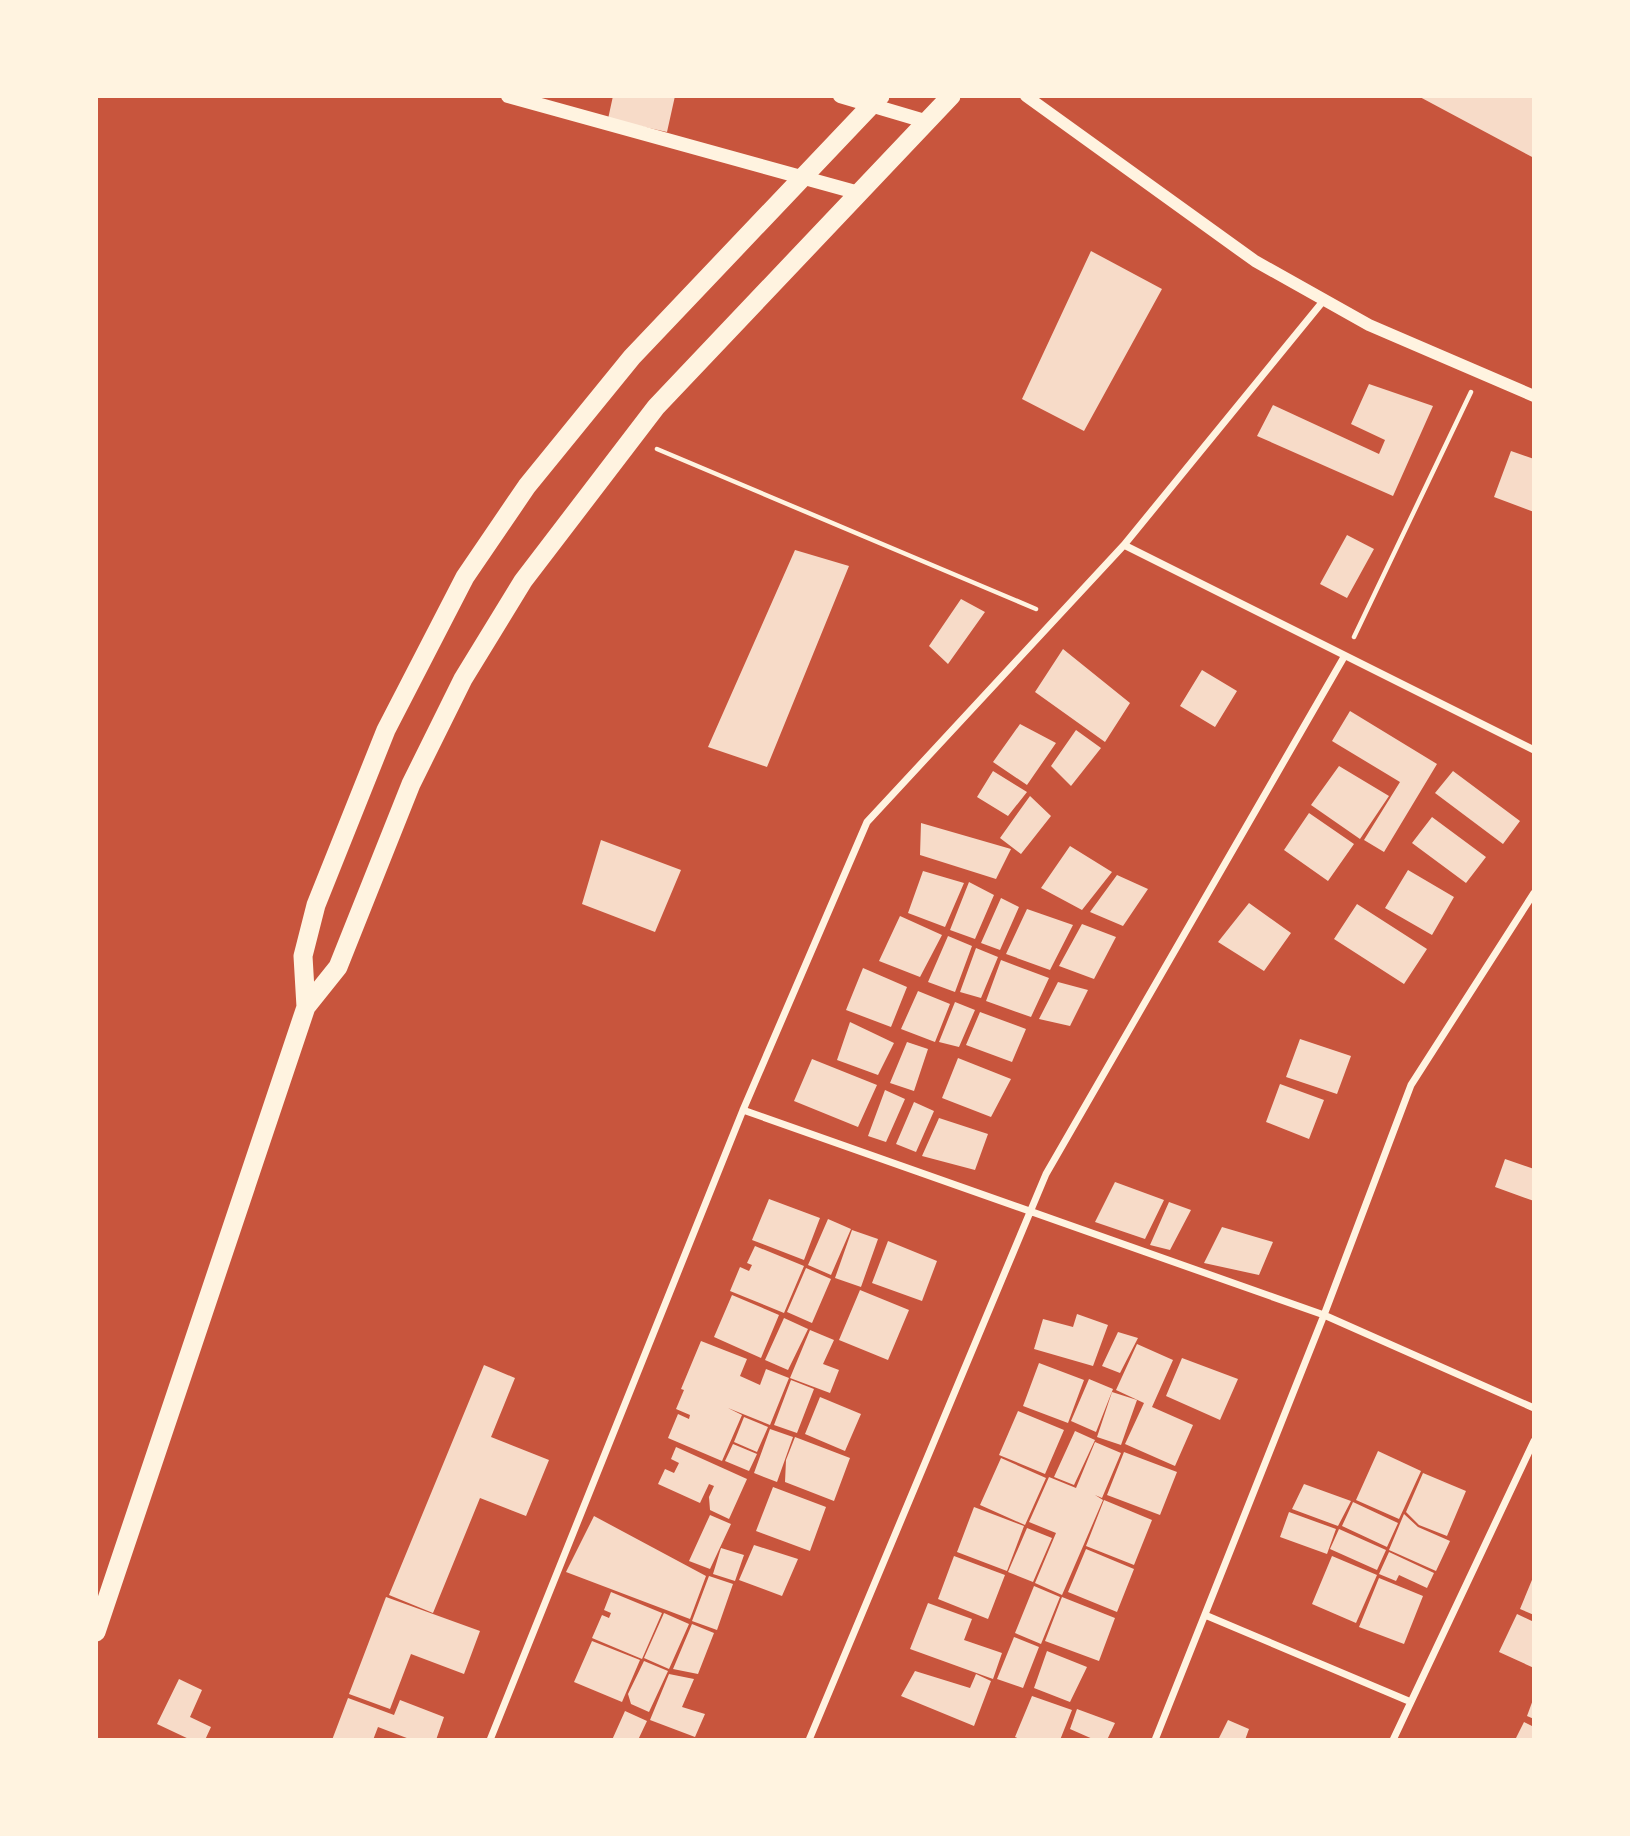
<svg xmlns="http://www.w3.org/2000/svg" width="1630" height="1836" viewBox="0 0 1630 1836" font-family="'Public Sans',sans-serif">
<rect width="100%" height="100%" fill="#c8553d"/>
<path fill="#f7dbc8" d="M613 96H675L667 132 608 119Z
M1418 96H1534V158Z
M1091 251 1162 289 1084 431 1022 399Z
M1369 384 1433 406 1393 496 1257 436 1273 405 1379 454 1385 440 1351 424Z
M1511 451 1534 459V512L1494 497Z
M1347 535 1374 549 1347 598 1320 584Z
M795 550 849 566 767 767 708 747Z
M961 599 985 612 948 664 929 646Z
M1063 649 1130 703 1105 742 1035 692Z
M1202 670 1237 691 1215 727 1180 706Z
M1350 711 1437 764 1384 852 1364 840 1400 782 1332 741Z
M1020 724 1056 743 1027 785 993 762Z
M1076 730 1101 748 1071 786 1051 766Z
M1339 766 1389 796 1360 839 1311 805Z
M993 771 1027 792 1008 816 977 797Z
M1453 771 1520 821 1503 844 1435 793Z
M1030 796 1051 816 1021 854 1000 838Z
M1309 813 1354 844 1328 881 1284 850Z
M1432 817 1486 857 1466 883 1412 843Z
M921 823 1011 849 996 879 920 855Z
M601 840 681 870 655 932 582 904Z
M1070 846 1112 872 1082 910 1041 888Z
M1408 870 1454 897 1432 935 1385 908Z
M923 871 964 883 945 927 908 913Z
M1117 875 1148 889 1123 926 1090 912Z
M969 882 994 895 975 939 950 930Z
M1001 898 1019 907 1000 950 981 943Z
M1249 903 1291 933 1264 971 1218 942Z
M1357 904 1427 949 1404 984 1334 939Z
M1027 909 1073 925 1050 970 1006 954Z
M900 916 942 935 920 977 879 961Z
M1082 924 1116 937 1094 979 1059 966Z
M948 936 972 946 955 992 928 982Z
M976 948 998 957 981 998 960 992Z
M1001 960 1049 978 1031 1017 986 1001Z
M863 968 907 987 891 1027 846 1010Z
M1058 982 1088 990 1070 1026 1039 1019Z
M918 991 950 1004 935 1042 901 1029Z
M955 1002 975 1010 959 1047 939 1042Z
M980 1012 1026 1029 1012 1062 966 1045Z
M850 1022 894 1043 878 1075 837 1060Z
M1300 1039 1351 1056 1337 1094 1286 1077Z
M907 1042 928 1049 914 1091 890 1083Z
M958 1058 1011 1079 991 1117 942 1098Z
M812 1059 877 1085 858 1127 794 1101Z
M1280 1084 1324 1100 1309 1139 1266 1122Z
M885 1090 905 1099 886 1142 868 1136Z
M914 1102 934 1111 916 1152 896 1144Z
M939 1118 988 1134 975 1170 922 1156Z
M1505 1159 1534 1169V1201L1495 1187Z
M1115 1182 1164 1200 1145 1239 1095 1222Z
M769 1199 820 1218 804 1260 752 1240Z
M1169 1202 1191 1210 1170 1250 1150 1245Z
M828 1219 851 1229 831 1275 808 1265Z
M1222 1227 1273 1242 1259 1275 1204 1263Z
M852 1230 878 1239 861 1287 835 1278Z
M888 1241 937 1261 922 1301 872 1283Z
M755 1246 804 1266 784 1313 730 1291 740 1267 749 1271 752 1265 747 1263Z
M806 1268 831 1279 812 1323 787 1312Z
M860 1290 909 1310 888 1360 839 1340Z
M732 1295 779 1315 761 1358 714 1337Z
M1077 1314 1108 1325 1093 1366 1034 1349 1043 1319 1073 1327Z
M784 1318 808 1329 788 1370 765 1360Z
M810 1330 834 1340 823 1364 839 1370 830 1393 790 1378Z
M1118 1332 1138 1338 1120 1373 1102 1366Z
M701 1341 747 1359 740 1376 760 1385 766 1369 789 1378 770 1425 728 1408 742 1415 722 1461 668 1438 678 1414 689 1419 690 1415 676 1409 684 1390 681 1389Z
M1137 1344 1173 1360 1152 1407 1193 1425 1175 1466 1125 1444 1144 1403 1116 1390Z
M1182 1358 1238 1379 1220 1420 1166 1396Z
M1039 1363 1084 1380 1068 1423 1023 1406Z
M484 1365 515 1378 491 1437 549 1460 526 1516 480 1498 433 1613 389 1595Z
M1089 1379 1113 1389 1096 1432 1071 1421Z
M791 1380 814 1389 797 1433 774 1425Z
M1112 1392 1137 1400 1121 1445 1097 1437Z
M820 1397 861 1414 845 1451 805 1434Z
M1018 1411 1064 1430 1045 1474 999 1455Z
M744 1417 768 1427 757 1452 734 1442Z
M770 1429 793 1437 777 1482 754 1473Z
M1075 1431 1095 1440 1074 1485 1054 1477Z
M795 1437 850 1458 834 1501 785 1482 786 1460Z
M1095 1442 1121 1453 1102 1498 1095 1495 1103 1500 1062 1595 1035 1583 1056 1533 1029 1522 1049 1477 1076 1488Z
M733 1444 757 1454 749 1471 725 1461Z
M676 1447 747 1479 729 1519 710 1510 709 1497 714 1486 709 1484 700 1503 658 1484 665 1469 674 1473 679 1463 671 1459Z
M1378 1451 1421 1471 1399 1519 1356 1500Z
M1124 1452 1177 1472 1160 1515 1107 1495Z
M1001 1458 1046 1478 1025 1525 980 1505Z
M1423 1473 1466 1491 1447 1536 1419 1525 1406 1512Z
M1304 1484 1351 1501 1338 1526 1292 1509Z
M773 1487 826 1507 810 1551 756 1531Z
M1104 1500 1152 1520 1134 1565 1086 1546Z
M1353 1502 1398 1523 1387 1547 1342 1526Z
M974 1507 1024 1526 1007 1571 957 1552Z
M1289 1512 1336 1529 1327 1554 1280 1537Z
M1404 1514 1418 1527 1450 1541 1436 1571 1389 1550Z
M710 1515 731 1524 710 1569 689 1561Z
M594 1516 706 1576 690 1619 566 1572Z
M1027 1528 1052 1538 1033 1582 1008 1572Z
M1339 1529 1386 1550 1377 1570 1330 1549Z
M754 1545 798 1559 782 1596 739 1580Z
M721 1548 744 1555 735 1581 713 1574Z
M1086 1549 1134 1569 1117 1612 1068 1592Z
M1389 1552 1434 1573 1427 1588 1399 1575 1396 1581 1379 1574Z
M954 1556 1005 1575 988 1619 938 1599Z
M1332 1556 1377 1575 1356 1623 1312 1604Z
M1534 1575V1615L1520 1609Z
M709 1576 733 1584 717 1630 692 1621Z
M1379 1578 1423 1596 1404 1644 1359 1627Z
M1034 1586 1060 1597 1041 1644 1015 1633Z
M611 1592 662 1613 642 1659 592 1638 602 1615 609 1618 611 1613 604 1610Z
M386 1597 480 1631 464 1674 411 1654 390 1709 349 1694Z
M1062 1597 1115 1618 1099 1661 1045 1641Z
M928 1603 972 1619 964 1640 1002 1653 993 1679 910 1649Z
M664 1613 689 1624 669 1669 644 1658Z
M1517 1614 1534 1622V1668L1499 1652Z
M692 1624 714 1633 698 1674 673 1669Z
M1014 1637 1039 1647 1023 1688 997 1679Z
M592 1641 640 1660 622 1702 574 1682Z
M1047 1651 1087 1667 1070 1702 1034 1688Z
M644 1661 668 1671 649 1712 631 1704 628 1694Z
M915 1671 970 1688 976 1674 991 1681 974 1726 901 1696Z
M669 1674 694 1679 682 1707 705 1714 695 1737 650 1720Z
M179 1679 202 1690 190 1717 211 1727 205 1740H191L157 1724Z
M1032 1696 1072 1710 1060 1740H1023L1015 1737Z
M1534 1697V1719L1527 1716Z
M348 1698 394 1715 400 1700 444 1717 436 1740H412L378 1727 373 1740H332Z
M1077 1709 1115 1723 1107 1740H1095L1070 1729Z
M625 1711 647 1721 638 1740H612Z
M1228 1720 1249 1729 1245 1740H1218Z
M1524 1722 1534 1727V1740H1515Z"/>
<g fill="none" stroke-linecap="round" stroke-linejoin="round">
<path stroke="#fff3e0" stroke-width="4.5" d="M657 449 1036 609
M1354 637 1471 392"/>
<path stroke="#fff3e0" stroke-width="7" d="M1324 300 1124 545 1534 750
M1124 545 867 822 743 1110 1324 1315 1534 1408
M1205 1615 1411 1702
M490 1740 743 1110
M809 1740 1046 1174 1344 657
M1155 1740 1324 1315 1411 1085 1534 893
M1393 1740 1534 1441"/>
<path stroke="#fff3e0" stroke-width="12" d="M1026 96 1255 261 1369 325 1534 396"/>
<path stroke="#fff3e0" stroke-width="14" d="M508 96 859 193
M840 96 928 122"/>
<path stroke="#fff3e0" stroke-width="19" d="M306 1007 303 956 316 905 386 730 465 577 527 486 632 357 880 96
M96 1632 306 1007 338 967 411 784 463 679 523 581 656 407 951 96"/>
</g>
<rect width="1630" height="1836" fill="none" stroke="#fff3e0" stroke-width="196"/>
</svg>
